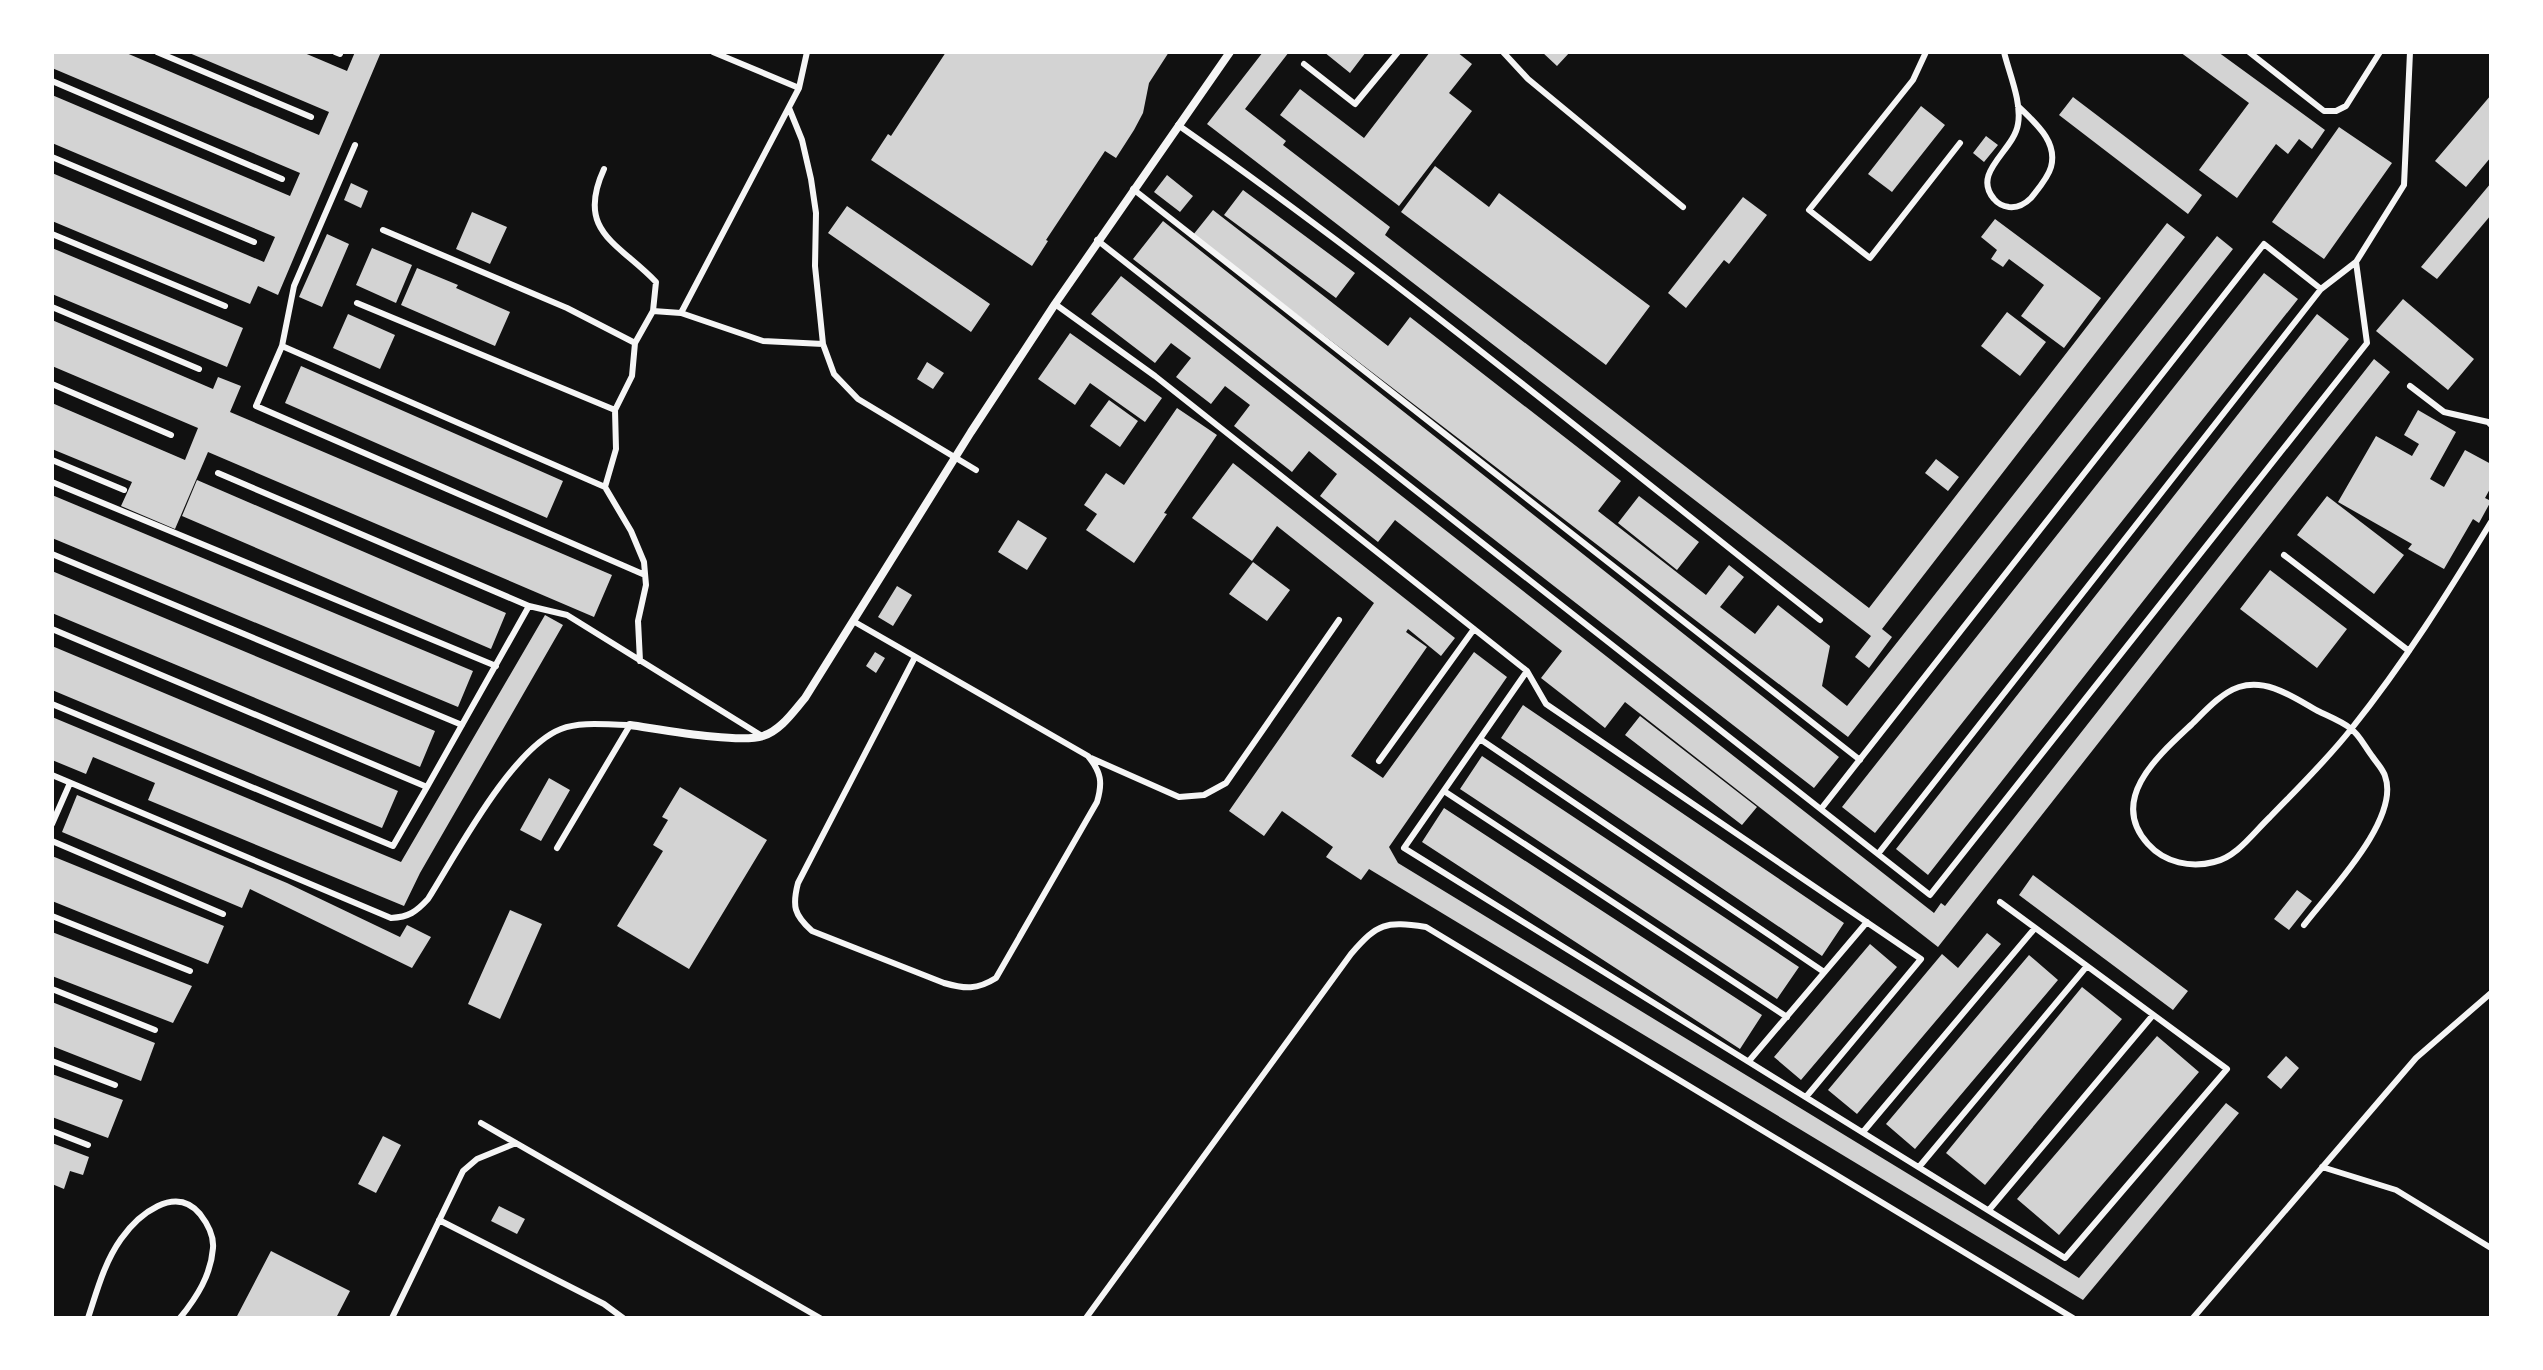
<svg xmlns="http://www.w3.org/2000/svg" width="2543" height="1370" viewBox="0 0 2543 1370" font-family="'PT Serif',serif">
<rect width="100%" height="100%" fill="#111"/>
<path fill="#d3d3d3" d="M52 52H124L319 135 329 112 187 52H302L347 71 355 52H381L278 295 258 286 250 304 52 221V173L264 262 275 237 52 143V95L290 196 300 173 52 68Z
M946 52H1169L1149 83 1143 113 1134 130 1116 158 1105 151 1046 240 1048 241 1032 266 871 160 888 134 891 136Z
M1263 52H1289L1245 109 1286 141 1283 145 1390 227 1385 235 1869 608 2167 223 2185 237 1882 629 1892 637 1869 668 1855 657 1871 636 1207 124Z
M1324 52H1366L1350 73Z
M1430 52H1457L1472 64 1449 93 1472 111 1399 206 1280 115 1300 89 1364 138Z
M1542 52H1570L1557 66Z
M2180 52H2218L2325 130 2312 149 2299 139 2288 154 2276 144 2237 198 2199 170 2249 103Z
M2491 95V157L2466 187 2435 161Z
M2073 97 2202 195 2188 214 2059 115Z
M1921 106 1945 125 1892 192 1868 174Z
M2339 127 2392 163 2324 259 2272 222Z
M1986 136 1998 145 1984 162 1973 153Z
M1435 166 1489 207 1499 193 1650 306 1606 365 1401 212Z
M1167 175 1193 196 1180 212 1154 192Z
M351 183 368 191 361 208 344 200Z
M2491 183V215L2437 279 2421 267Z
M1243 190 1355 273 1336 298 1224 215Z
M1743 197 1767 215 1729 264 1724 260 1686 308 1668 293Z
M847 206 990 304 971 332 828 233Z
M1213 210 1388 346 1410 317 1621 481 1598 511 1706 595 1729 565 1744 577 1720 607 1755 634 1778 605 1830 646 1822 686 1847 706 2217 236 2233 249 1848 737 1193 235Z
M472 212 507 227 490 264 456 249Z
M1995 219 2101 298 2064 348 2021 316 2044 285 2009 259 2003 267 1991 259 1997 250 1981 237Z
M1163 221 1839 757 1814 788 1133 259Z
M327 234 349 244 322 307 299 297Z
M52 248 243 328 227 367 52 294Z
M372 248 412 265 396 303 356 285Z
M417 268 458 285 456 288 510 312 495 346 401 305Z
M2264 273 2298 299 1875 833 1842 807Z
M1121 276 1934 913 1941 903 1945 906 2374 359 2390 372 1938 947 1625 702 1605 728 1541 678 1562 651 1395 520 1378 542 1320 496 1337 474 1309 451 1292 472 1234 426 1250 405 1225 386 1211 404 1176 377 1191 358 1171 343 1155 363 1091 314Z
M2403 299 2474 359 2448 390 2376 331Z
M2007 312 2046 342 2020 376 1981 346Z
M348 314 395 335 380 369 333 348Z
M2317 314 2349 339 1928 875 1896 849Z
M52 320 213 389 218 377 241 386 230 412 612 575 594 617 208 452 175 529 121 506 132 482 52 449V403L185 460 198 428 52 366Z
M1070 333 1162 398 1145 422 1090 383 1075 405 1038 379Z
M927 362 944 373 933 389 917 379Z
M301 366 563 481 547 518 285 403Z
M1109 400 1138 421 1120 447 1090 426Z
M1177 408 1217 435 1164 513 1167 514 1134 563 1086 530 1097 514 1084 505 1106 473 1124 485Z
M2418 410 2456 432 2430 479 2444 487 2465 450 2491 464V487L2485 498 2491 501 2479 523 2473 519 2444 569 2408 549 2412 544 2338 502 2376 436 2412 456 2419 444 2404 435Z
M1936 459 1959 477 1948 491 1925 473Z
M1233 463 1455 638 1441 656 1408 629 1406 632 1427 647 1351 756 1383 778 1474 652 1507 677 1389 847 1398 863 2079 1278 2226 1103 2239 1113 2083 1300 1369 869 1361 880 1326 857 1333 847 1282 811 1264 836 1229 811 1374 603 1277 526 1252 561 1192 518Z
M197 480 506 613 491 649 182 516Z
M52 495 473 671 458 707 52 538Z
M1639 496 1699 542 1677 570 1618 523Z
M2327 496 2404 555 2374 594 2297 535Z
M1018 520 1047 538 1027 570 998 552Z
M1253 562 1290 590 1267 621 1229 594Z
M2270 570 2347 629 2317 668 2240 609Z
M52 571 435 731 420 767 52 613Z
M897 586 912 595 893 626 878 617Z
M545 615 563 625 420 873 404 906 148 800 155 783 93 757 86 774 52 760V717L401 862Z
M52 646 398 791 382 828 52 690Z
M875 652 885 658 876 673 866 666Z
M1523 705 1844 923 1822 956 1501 738Z
M1640 716 1757 807 1742 825 1625 735Z
M1482 756 1799 967 1777 999 1460 789Z
M549 778 570 790 541 841 520 830Z
M680 787 767 840 689 969 617 926 663 851 653 845 668 820 662 817Z
M77 795 287 883 400 937 407 925 431 937 412 968 250 889 242 908 62 832Z
M1444 808 1762 1015 1740 1049 1422 842Z
M52 856 224 926 208 964 52 901Z
M2033 875 2188 991 2173 1010 2019 895Z
M2297 890 2312 901 2289 930 2274 919Z
M510 910 542 924 500 1019 468 1004Z
M52 932 192 986 173 1023 52 976Z
M1987 933 2001 944 1857 1114 1828 1090 1942 954 1958 968Z
M1870 944 1897 967 1801 1080 1774 1057Z
M2029 955 2058 980 1915 1149 1886 1124Z
M2082 987 2122 1019 1985 1185 1946 1153Z
M52 1002 155 1043 141 1081 52 1046Z
M2157 1036 2199 1072 2059 1235 2017 1199Z
M2286 1056 2299 1068 2281 1089 2267 1077Z
M52 1074 123 1100 108 1138 52 1117Z
M383 1136 401 1145 376 1193 358 1184Z
M52 1143 89 1157 83 1175 70 1171 64 1189 52 1184Z
M499 1206 525 1219 517 1234 491 1221Z
M271 1251 350 1291 336 1318H236Z"/>
<g fill="none" stroke-linecap="round" stroke-linejoin="round">
<path stroke="#f5f5f5" stroke-width="6" d="M157 52 311 117
M335 52 340 54
M713 52 799 88
M1503 52 1528 79 1683 207
M1926 52 1913 80 1809 210 1870 258 1960 143
M2004 52C2009 73 2022 102 2018 124 2014 151 1971 172 1994 199 1998 204 2002 206 2009 207 2018 208 2025 204 2031 198 2038 189 2048 178 2051 167 2058 141 2035 123 2018 106
M2249 52 2324 111H2336L2346 106 2380 52
M1304 64 1355 104 1398 52
M52 81 282 179
M789 108 802 140 811 179 816 213 815 266 823 344
M1178 125C1399 280 1608 453 1820 620
M52 157 254 242
M604 169C575 232 619 243 656 282L653 311 635 343 632 376 615 410 616 449 605 487 631 531 644 562 646 585 638 621 640 661
M1133 189 1860 760
M383 230 567 308 635 343
M52 234 225 306
M1097 240 1930 895 2367 343 2356 262 2404 185 2410 52
M357 303 615 410
M1055 304 1155 376 1527 671 1404 848 2065 1258 2227 1069 2000 902
M52 307 199 369
M653 311 681 313 799 88 807 52
M681 313 763 341 823 344 834 374 858 399 976 470
M282 346 294 286 355 145
M52 384 171 435
M2410 386 2444 412 2488 422 2491 425
M52 460 124 490
M218 473 529 606
M52 482 496 666
M605 487 282 346 256 406 645 575
M52 554 462 725
M2284 555 2409 651
M853 621 1088 756C1101 772 1103 782 1097 802L996 978C977 990 965 989 944 983L812 931C794 915 792 906 798 883L915 657
M52 629 427 787 529 606 567 615 762 736
M1527 671 1546 704 1921 959 1806 1097
M52 704 393 846 427 787
M1480 739 1824 972
M1091 758 1179 797 1204 795 1226 783 1339 620
M1379 761 1474 629
M52 775 391 918C409 917 416 912 428 899 457 853 512 748 561 729 581 721 609 725 630 725L557 848
M1444 791 1787 1017
M1821 809 2264 244 2321 289
M52 824 70 783
M52 841 223 914
M1878 854 2321 289 2356 262
M52 916 190 971
M2304 925C2329 892 2401 819 2385 776 2383 769 2376 762 2372 756 2365 747 2359 734 2350 728 2341 721 2328 716 2318 711 2294 698 2268 678 2239 687 2221 693 2205 711 2192 724 2160 754 2107 799 2148 844 2165 863 2191 868 2214 862 2237 857 2254 832 2270 817 2298 788 2327 760 2352 728 2404 663 2448 593 2491 522
M52 989 155 1030
M52 1061 115 1085
M1749 1061 1867 922
M481 1123 820 1318
M52 1131 88 1145
M1863 1132 2035 928
M1919 1167 2087 966
M2322 1167 2396 1190 2491 1248
M1989 1210 2153 1015
M439 1220 604 1304 623 1318
M88 1318C97 1291 104 1263 121 1239 138 1215 175 1184 200 1214 207 1223 214 1236 213 1248 211 1275 197 1297 180 1318
M392 1318 463 1171 477 1159 516 1143
M1086 1318 1351 954C1378 923 1385 921 1426 927L2073 1318
M2193 1318 2416 1058 2491 993"/>
<path stroke="#f5f5f5" stroke-width="8" d="M630 725C659 729 739 744 763 736 781 730 793 712 805 698L971 432 1055 304 1230 52"/>
</g>
<rect width="2543" height="1370" fill="none" stroke="#ffffff" stroke-width="108"/>
</svg>
